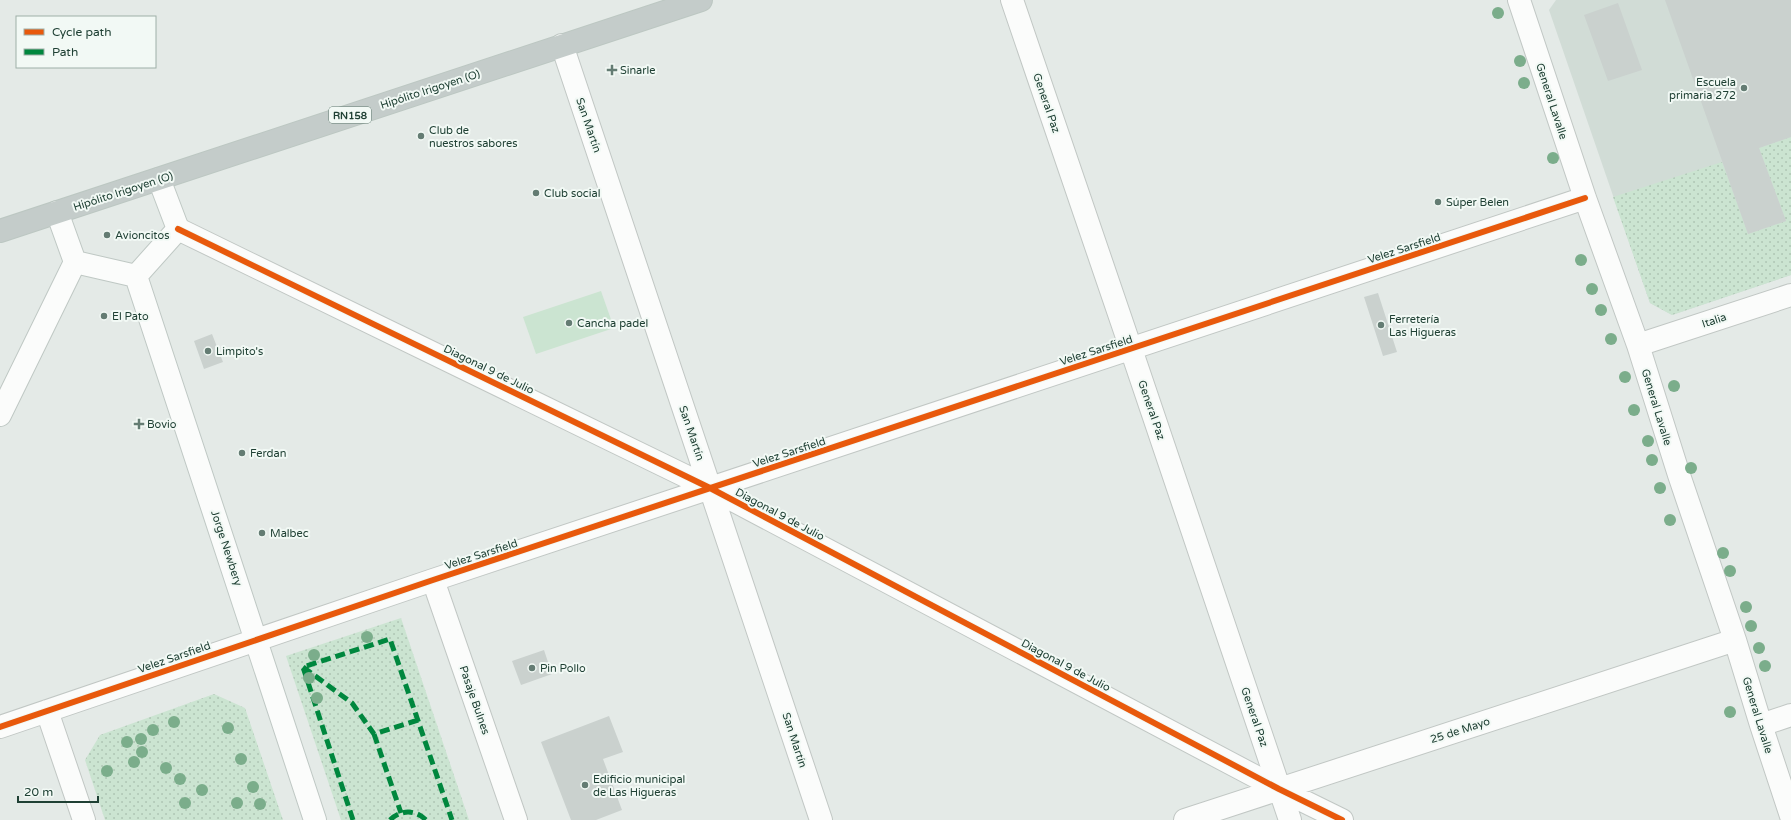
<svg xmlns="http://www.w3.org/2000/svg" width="1791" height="820" viewBox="0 0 1791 820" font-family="'Varela Round',sans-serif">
<defs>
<pattern id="park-dots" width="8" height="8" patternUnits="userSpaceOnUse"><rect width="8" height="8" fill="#cbe4d1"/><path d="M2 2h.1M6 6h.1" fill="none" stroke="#aec5b4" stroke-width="1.8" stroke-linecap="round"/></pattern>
</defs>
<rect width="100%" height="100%" fill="#e4eae7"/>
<path fill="#d1dcd6" d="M1556 0H1791V275L1672 315 1650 303 1549 10Z"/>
<path fill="#cbe4d1" d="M601 291 614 328 536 354 523 317Z"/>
<path fill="url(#park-dots)" d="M1791 137V275L1672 315 1650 303 1613 197 1722 162 1748 234 1786 221 1759 148Z
M401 618 469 820H341L286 656Z
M214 694 245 708 283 820H105L85 760 100 735Z"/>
<path fill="#cad1ce" d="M1665 0H1791V137L1759 148 1786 221 1748 234Z
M1618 3 1642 70 1608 81 1584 15Z
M1378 293 1397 352 1383 356 1364 297Z
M212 334 223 362 204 369 194 341Z
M544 650 552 674 521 685 512 661Z
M609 716 623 752 603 759 622 810 596 820H571L541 742Z"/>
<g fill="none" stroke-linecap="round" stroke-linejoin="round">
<g stroke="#c1c7c4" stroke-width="24">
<path id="minor" d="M1012 0 1131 349 1290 820
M1519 0 1585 198 1638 345 1679 475 1735 640 1761 725 1791 816
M562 45 821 820
M178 229 710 488 1279 789 1342 820
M1638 345 1791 295
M433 580 516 820
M47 711 84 820
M1761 725 1791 715
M0 727 433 580 1585 198
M1185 820 1735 640"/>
</g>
<g stroke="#bfc8c4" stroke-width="24">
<path id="secondary" d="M57 212 75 262 136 276 178 229 159 179
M136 276 315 820
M0 415 75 262"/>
</g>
<g stroke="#bcc7c2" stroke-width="24">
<path id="trunk" d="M0 231 701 0"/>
</g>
<use href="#minor" stroke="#fbfcfb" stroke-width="22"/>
<use href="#secondary" stroke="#fbfcfb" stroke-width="22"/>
<use href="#trunk" stroke="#c4ccca" stroke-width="22"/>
<path stroke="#00873e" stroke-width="5" stroke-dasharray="10 5" stroke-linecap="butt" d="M303 667 352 703 374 734 418 720
M374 734 401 813
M353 820 303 667 390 639 452 820
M390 820C400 810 415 809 426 820"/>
<g stroke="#f2f9f5" stroke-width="8">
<path id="cycleway" d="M178 229 710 488 1279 789 1342 820
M0 727 433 580 1585 198"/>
</g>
<use href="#cycleway" stroke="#e8590c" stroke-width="6"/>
</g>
<g fill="#7bad8b">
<circle cx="1498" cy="13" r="6"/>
<circle cx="1520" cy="61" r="6"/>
<circle cx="1524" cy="83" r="6"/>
<circle cx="1553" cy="158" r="6"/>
<circle cx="1581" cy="260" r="6"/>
<circle cx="1592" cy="289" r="6"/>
<circle cx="1601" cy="310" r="6"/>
<circle cx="1611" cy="339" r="6"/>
<circle cx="1625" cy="377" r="6"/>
<circle cx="1674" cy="386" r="6"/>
<circle cx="1634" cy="410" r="6"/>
<circle cx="1648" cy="441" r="6"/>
<circle cx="1652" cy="460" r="6"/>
<circle cx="1691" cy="468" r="6"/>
<circle cx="1660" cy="488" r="6"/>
<circle cx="1670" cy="520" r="6"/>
<circle cx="1723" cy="553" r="6"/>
<circle cx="1730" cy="571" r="6"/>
<circle cx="1746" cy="607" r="6"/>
<circle cx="1751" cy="626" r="6"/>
<circle cx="367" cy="637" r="6"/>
<circle cx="1759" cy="648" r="6"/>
<circle cx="314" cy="655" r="6"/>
<circle cx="1765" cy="666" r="6"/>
<circle cx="309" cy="678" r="6"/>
<circle cx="317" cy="698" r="6"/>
<circle cx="1730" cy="712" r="6"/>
<circle cx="174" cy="722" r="6"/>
<circle cx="228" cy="728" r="6"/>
<circle cx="153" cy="730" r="6"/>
<circle cx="141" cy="739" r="6"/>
<circle cx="127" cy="742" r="6"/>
<circle cx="142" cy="752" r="6"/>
<circle cx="241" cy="759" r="6"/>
<circle cx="134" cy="762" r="6"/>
<circle cx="166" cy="768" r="6"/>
<circle cx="107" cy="771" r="6"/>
<circle cx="180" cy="779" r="6"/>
<circle cx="253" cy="787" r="6"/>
<circle cx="202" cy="790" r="6"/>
<circle cx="185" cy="803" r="6"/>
<circle cx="237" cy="803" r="6"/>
<circle cx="260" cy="804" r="6"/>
</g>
<g fill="#647c73" stroke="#f2f9f5" stroke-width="1.5">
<path d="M610 64h4v4h4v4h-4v4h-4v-4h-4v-4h4z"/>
<circle cx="1744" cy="88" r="4"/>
<circle cx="421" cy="136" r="4"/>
<circle cx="536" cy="193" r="4"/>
<circle cx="1438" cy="202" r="4"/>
<circle cx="107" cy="235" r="4"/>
<circle cx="104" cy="316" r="4"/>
<circle cx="569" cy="323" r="4"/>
<circle cx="1381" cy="325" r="4"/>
<circle cx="208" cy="351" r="4"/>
<path d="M137 418h4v4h4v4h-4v4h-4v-4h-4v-4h4z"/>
<circle cx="242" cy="453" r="4"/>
<circle cx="262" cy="533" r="4"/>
<circle cx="532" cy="668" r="4"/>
<circle cx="585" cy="785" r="4"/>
</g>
<g text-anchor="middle" stroke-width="4" stroke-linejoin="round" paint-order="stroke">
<rect fill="#f2f9f5" stroke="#5e786e" stroke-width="1" x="329" y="107" width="42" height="16" rx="3"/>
<g font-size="10" font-weight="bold" fill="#1f4034">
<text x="350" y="119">RN158</text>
</g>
<g font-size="11" fill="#1f4034" stroke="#f2f9f5" text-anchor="start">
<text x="620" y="74">Sinarle</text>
<text x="1736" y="86" text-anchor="end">Escuela<tspan x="1736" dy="13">primaria 272</tspan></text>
<text x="429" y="134">Club de<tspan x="429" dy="13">nuestros sabores</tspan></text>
<text x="544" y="197">Club social</text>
<text x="1446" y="206">Súper Belen</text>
<text x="115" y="239">Avioncitos</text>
<text x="112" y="320">El Pato</text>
<text x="1389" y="323">Ferretería<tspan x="1389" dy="13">Las Higueras</tspan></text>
<text x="577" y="327">Cancha padel</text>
<text x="216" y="355">Limpito's</text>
<text x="147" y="428">Bovio</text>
<text x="250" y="457">Ferdan</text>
<text x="270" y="537">Malbec</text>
<text x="540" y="672">Pin Pollo</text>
<text x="593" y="783">Edificio municipal<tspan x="593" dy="13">de Las Higueras</tspan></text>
</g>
<g font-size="11" fill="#1f4034" stroke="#f2f9f5">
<text transform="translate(430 89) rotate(-18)" y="4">Hipólito Irigoyen (O)</text>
<text transform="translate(1552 101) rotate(72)" y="4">General Lavalle</text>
<text transform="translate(1047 103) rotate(71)" y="4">General Paz</text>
<text transform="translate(589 125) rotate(71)" y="4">San Martín</text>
<text transform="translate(123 191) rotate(-18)" y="4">Hipólito Irigoyen (O)</text>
<text transform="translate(1404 248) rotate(-18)" y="4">Velez Sarsfield</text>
<text transform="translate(1714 320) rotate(-18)" y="4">Italia</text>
<text transform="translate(1096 350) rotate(-18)" y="4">Velez Sarsfield</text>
<text transform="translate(489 369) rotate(26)" y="4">Diagonal 9 de Julio</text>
<text transform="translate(1657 407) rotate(73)" y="4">General Lavalle</text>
<text transform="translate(1152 410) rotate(71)" y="4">General Paz</text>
<text transform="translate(692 433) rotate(71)" y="4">San Martín</text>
<text transform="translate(789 452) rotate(-18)" y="4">Velez Sarsfield</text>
<text transform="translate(780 514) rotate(28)" y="4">Diagonal 9 de Julio</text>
<text transform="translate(227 548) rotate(72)" y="4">Jorge Newbery</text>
<text transform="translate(481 554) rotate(-18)" y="4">Velez Sarsfield</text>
<text transform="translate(174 657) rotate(-19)" y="4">Velez Sarsfield</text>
<text transform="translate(1066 665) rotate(28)" y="4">Diagonal 9 de Julio</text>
<text transform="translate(475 700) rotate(71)" y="4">Pasaje Bulnes</text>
<text transform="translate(1758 715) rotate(73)" y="4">General Lavalle</text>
<text transform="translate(1255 717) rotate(71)" y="4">General Paz</text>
<text transform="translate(1460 730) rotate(-18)" y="4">25 de Mayo</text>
<text transform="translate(795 740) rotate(72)" y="4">San Martín</text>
</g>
</g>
<rect x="16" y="16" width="140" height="52" fill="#f2f9f5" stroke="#9eafa8"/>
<rect x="24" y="29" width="20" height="6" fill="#e8590c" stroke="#9eafa8"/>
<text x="52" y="36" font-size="12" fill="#1f4034">Cycle path</text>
<rect x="24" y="49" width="20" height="6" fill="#00873e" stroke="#9eafa8"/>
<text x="52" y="56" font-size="12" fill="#1f4034">Path</text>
<path d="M18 796v6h80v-6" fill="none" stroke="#1f4034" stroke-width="2"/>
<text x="24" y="796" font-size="12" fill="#1f4034" stroke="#f2f9f5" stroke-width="3" paint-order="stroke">20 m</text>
</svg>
